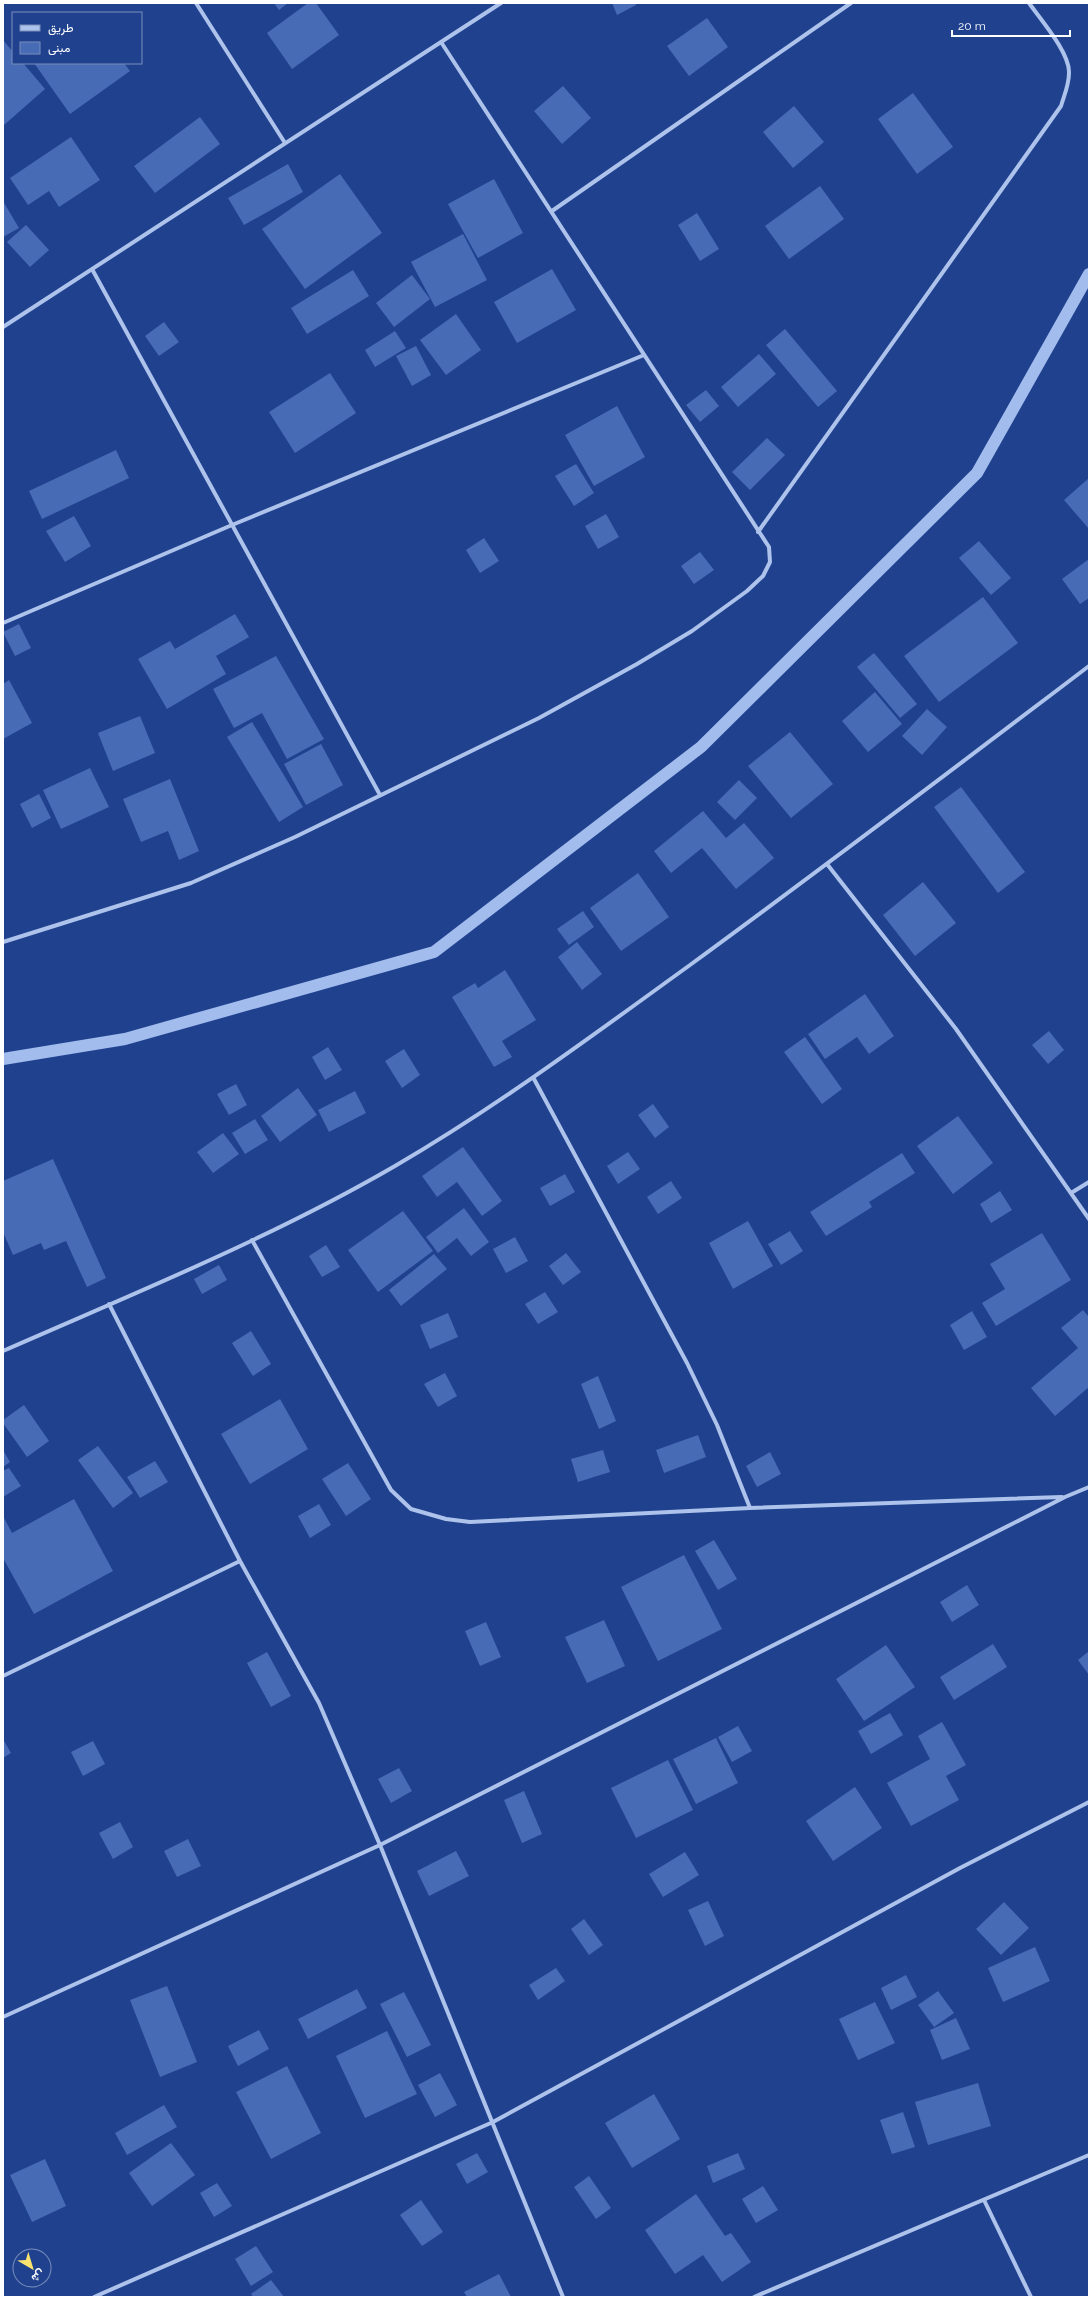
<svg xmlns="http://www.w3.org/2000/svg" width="1092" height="2300" viewBox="0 0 1092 2300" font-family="Raleway,Vazirmatn,sans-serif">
<rect width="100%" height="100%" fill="#20428e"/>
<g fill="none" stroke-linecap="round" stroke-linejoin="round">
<path stroke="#a2bcee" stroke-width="12" d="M3 1059 125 1039 434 952 701 747 977 473 1089 274"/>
</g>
<path fill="#486bb5" d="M274 3H288L279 10Z
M308 3H316L339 35 292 69 267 33Z
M612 3H635L636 5 617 15Z
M707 18 728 47 689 76 667 46Z
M3 40 13 52V63H23L45 89 4 125Z
M34 63H124L130 71 70 114Z
M563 86 591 118 562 144 534 111Z
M913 93 953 147 917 174 878 119Z
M794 106 824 142 793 168 763 132Z
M200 117 220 144 155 193 134 166Z
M71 137 100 180 59 207 49 191 28 205 10 178Z
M288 164 303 192 244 225 228 198Z
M340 174 382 233 305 289 262 229Z
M494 179 523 233 478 258 448 204Z
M820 186 844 219 789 259 765 226Z
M3 201 19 228 3 237Z
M697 213 719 249 700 261 678 225Z
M26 225 49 250 30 267 7 242Z
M463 234 487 280 435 307 411 262Z
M552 269 576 310 517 343 494 302Z
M353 270 369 296 307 334 291 308Z
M412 275 430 299 394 327 376 303Z
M456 314 481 350 446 375 420 340Z
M164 322 179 342 159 356 145 336Z
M785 329 837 391 818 407 766 345Z
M395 331 406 348 375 367 365 350Z
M416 346 431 375 412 386 396 356Z
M759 354 776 374 738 407 721 387Z
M330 373 356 413 295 453 269 412Z
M706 390 719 406 700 422 686 405Z
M617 406 645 457 594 486 565 435Z
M767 438 785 455 750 490 732 472Z
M116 450 129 478 42 519 29 491Z
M576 464 594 493 574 506 555 476Z
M1089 478V529L1064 500Z
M606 514 619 537 598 549 585 526Z
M74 516 91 546 65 562 46 531Z
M484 538 499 561 480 573 466 550Z
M979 541 1011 578 991 595 959 558Z
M700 552 714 570 694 584 681 566Z
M1089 559V598L1080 604 1062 579Z
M983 597 1018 643 939 702 904 656Z
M235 614 249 637 216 656 226 674 167 709 138 659 170 641 175 649Z
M19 624 31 648 15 656 3 632Z
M874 653 917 704 900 718 857 667Z
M276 656 324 739 287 759 262 713 234 728 213 689Z
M9 680 32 723 3 739V684Z
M875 692 902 724 868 752 842 721Z
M927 709 947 727 922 755 902 736Z
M140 716 155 753 113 771 98 733Z
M252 722 303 807 279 822 227 737Z
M790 732 833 784 791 818 748 766Z
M321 744 343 785 306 805 284 764Z
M90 768 109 807 61 829 43 790Z
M170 779 199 851 179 860 168 831 141 842 123 799Z
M739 780 757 798 735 820 717 802Z
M961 787 1025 872 998 893 934 807Z
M39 794 51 818 32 828 20 804Z
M703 811 726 838 744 823 774 858 736 889 702 848 671 873 654 851Z
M638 873 669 917 621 951 590 908Z
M923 882 956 923 915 956 883 915Z
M583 911 594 927 569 945 557 929Z
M577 942 602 974 582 990 558 957Z
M505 970 536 1020 502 1041 512 1057 494 1067 452 997 475 983 478 988Z
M865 994 894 1036 869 1054 857 1037 825 1059 808 1034Z
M1049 1031 1064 1050 1048 1064 1032 1045Z
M805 1037 842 1089 822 1104 784 1052Z
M328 1047 342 1070 325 1080 312 1057Z
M404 1049 420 1075 402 1088 385 1061Z
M236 1084 247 1105 229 1115 217 1094Z
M298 1088 317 1115 280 1142 261 1116Z
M355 1091 366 1113 329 1132 318 1110Z
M653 1104 669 1127 655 1138 638 1115Z
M958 1116 993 1163 953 1194 917 1146Z
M255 1119 268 1140 245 1154 232 1133Z
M223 1133 239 1154 213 1173 197 1152Z
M463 1147 502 1201 482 1216 457 1182 437 1197 422 1176Z
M628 1152 640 1169 618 1184 607 1166Z
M902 1153 915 1173 869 1202 872 1207 826 1236 810 1212Z
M53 1159 106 1278 87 1287 66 1241 44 1250 41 1243 13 1255 3 1232V1181Z
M565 1174 575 1192 550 1206 540 1188Z
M671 1181 682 1198 658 1214 647 1197Z
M1000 1191 1012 1210 991 1223 980 1204Z
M464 1208 489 1242 471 1256 457 1238 438 1253 426 1237Z
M403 1211 433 1251 378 1292 348 1250Z
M748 1221 773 1266 733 1289 709 1243Z
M790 1231 803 1251 781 1265 768 1244Z
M1042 1233 1071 1280 996 1326 982 1303 1005 1289 990 1264Z
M515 1237 528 1261 506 1273 493 1249Z
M326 1245 340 1267 322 1277 309 1256Z
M566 1253 581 1272 563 1285 549 1266Z
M434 1254 447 1269 401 1306 389 1290Z
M219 1265 227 1280 202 1294 194 1279Z
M545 1292 558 1312 538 1324 525 1304Z
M1083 1310 1089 1317V1387L1055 1416 1031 1388 1078 1348 1061 1328Z
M972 1311 987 1337 964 1350 950 1325Z
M448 1313 458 1337 430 1349 420 1325Z
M251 1331 271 1364 253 1376 232 1343Z
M445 1373 457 1396 438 1407 424 1384Z
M598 1376 616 1421 599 1429 581 1384Z
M280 1399 308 1449 250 1484 221 1434Z
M24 1405 49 1441 27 1457 3 1423V1420Z
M698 1435 706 1457 664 1473 656 1450Z
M98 1446 133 1493 113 1508 78 1460Z
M3 1450 10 1462 3 1467Z
M603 1450 610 1472 578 1482 571 1459Z
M770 1452 781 1474 757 1487 746 1466Z
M155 1461 168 1482 140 1498 127 1477Z
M348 1463 371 1499 346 1516 322 1479Z
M9 1468 21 1486 3 1497V1471Z
M74 1499 113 1571 34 1614 3 1558V1516L12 1533Z
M319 1504 331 1525 310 1538 298 1516Z
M714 1540 737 1579 718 1590 695 1551Z
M684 1555 722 1629 658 1661 621 1587Z
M967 1585 979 1605 952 1622 940 1602Z
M604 1620 625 1666 587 1683 565 1637Z
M486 1622 501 1657 480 1666 465 1631Z
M993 1644 1007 1667 954 1700 940 1677Z
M886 1645 915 1687 864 1721 836 1679Z
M1089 1651V1675L1078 1660Z
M267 1652 291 1696 271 1707 247 1663Z
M890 1713 903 1735 871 1754 858 1731Z
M942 1722 966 1765 946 1776 959 1800 911 1826 887 1783 930 1759 918 1736Z
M738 1726 752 1751 732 1762 718 1737Z
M716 1738 738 1783 696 1804 673 1759Z
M3 1739 11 1753 3 1758Z
M93 1741 105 1764 83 1776 71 1752Z
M668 1760 693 1810 636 1838 611 1788Z
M399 1768 412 1791 391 1803 378 1779Z
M855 1787 882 1828 833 1861 806 1821Z
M524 1791 542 1834 522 1843 504 1800Z
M120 1822 133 1847 113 1859 99 1833Z
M188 1839 201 1866 177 1877 164 1851Z
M456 1851 469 1876 429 1896 417 1871Z
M685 1852 699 1875 663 1897 649 1874Z
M708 1901 724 1936 705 1946 688 1910Z
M1004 1902 1029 1928 1001 1955 976 1929Z
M584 1919 603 1945 589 1955 571 1929Z
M1035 1947 1050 1981 1003 2002 988 1968Z
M556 1968 565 1981 538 2000 529 1985Z
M906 1975 917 1997 891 2010 881 1988Z
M167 1986 197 2062 160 2077 130 2000Z
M357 1989 367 2008 308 2039 298 2019Z
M938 1991 954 2013 934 2027 918 2005Z
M404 1992 431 2045 407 2057 380 2004Z
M875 2002 895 2043 858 2060 839 2019Z
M956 2018 970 2049 942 2060 930 2030Z
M259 2030 269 2049 238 2066 228 2046Z
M387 2031 417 2094 365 2118 336 2056Z
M287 2066 321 2133 271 2159 236 2092Z
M440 2073 457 2105 435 2117 418 2085Z
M978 2083 991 2126 928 2145 915 2102Z
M654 2094 680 2139 632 2168 605 2123Z
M164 2105 177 2127 127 2155 115 2133Z
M903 2112 915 2147 892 2154 880 2120Z
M171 2143 195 2175 152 2206 129 2173Z
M477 2153 488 2172 467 2184 456 2164Z
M738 2153 745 2169 713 2183 707 2166Z
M45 2159 66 2206 32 2222 10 2175Z
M589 2176 611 2208 596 2219 574 2187Z
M217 2183 232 2206 214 2217 200 2193Z
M763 2186 778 2210 756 2223 742 2199Z
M696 2194 725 2236 731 2233 751 2262 722 2282 703 2255 675 2274 645 2230Z
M421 2200 443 2232 422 2246 400 2215Z
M256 2246 273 2272 251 2286 235 2259Z
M499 2274 511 2297H467L464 2292Z
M271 2280 284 2297H253L251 2294Z"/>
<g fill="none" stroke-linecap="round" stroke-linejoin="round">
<path stroke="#aec3ec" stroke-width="4" d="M196 3 285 143
M552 211 851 3
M92 269 380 795
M3 327 501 3
M758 532 1061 106C1064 96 1069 85 1069 73 1070 53 1041 20 1029 3
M3 623 232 525 644 355
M827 864 956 1029 1089 1219
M3 942 191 883 295 837 539 718 637 664 692 631 747 591 763 576 770 562 769 547 441 42
M534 1079 687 1363 717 1425 750 1508
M1071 1193 1089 1182
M252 1240 391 1490 411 1509 446 1519 470 1522 750 1508 1062 1497
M109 1304 240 1561 319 1703 380 1845 563 2297
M3 1351C135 1293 271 1238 395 1166 498 1106 593 1035 690 965 824 867 956 767 1089 666
M3 1676 240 1561
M3 2017 380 1845 1065 1497 1089 1487
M984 2200 1031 2297
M94 2297 493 2122 960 1868 1089 1802
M754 2297 1089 2155"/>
</g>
<rect width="1092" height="2300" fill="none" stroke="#ffffff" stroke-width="8"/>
<rect x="12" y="12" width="130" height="52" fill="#20428e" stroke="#798ebb"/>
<rect x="20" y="25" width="20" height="6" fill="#aec3ec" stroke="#798ebb"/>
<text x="48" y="32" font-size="12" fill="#ffffff">طريق</text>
<rect x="20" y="42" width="20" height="12" fill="#486bb5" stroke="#798ebb"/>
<text x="48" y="52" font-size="12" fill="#ffffff">مبنى</text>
<g transform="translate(32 2268) rotate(142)"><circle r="19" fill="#20428e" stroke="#798ebb"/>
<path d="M0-3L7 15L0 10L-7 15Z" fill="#fae36f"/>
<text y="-6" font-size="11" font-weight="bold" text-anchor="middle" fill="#ffffff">ش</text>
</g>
<path d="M952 30v6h118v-6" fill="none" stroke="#ffffff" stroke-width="2"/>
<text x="958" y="30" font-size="12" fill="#ffffff" stroke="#20428e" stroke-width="3" paint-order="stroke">20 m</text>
</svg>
